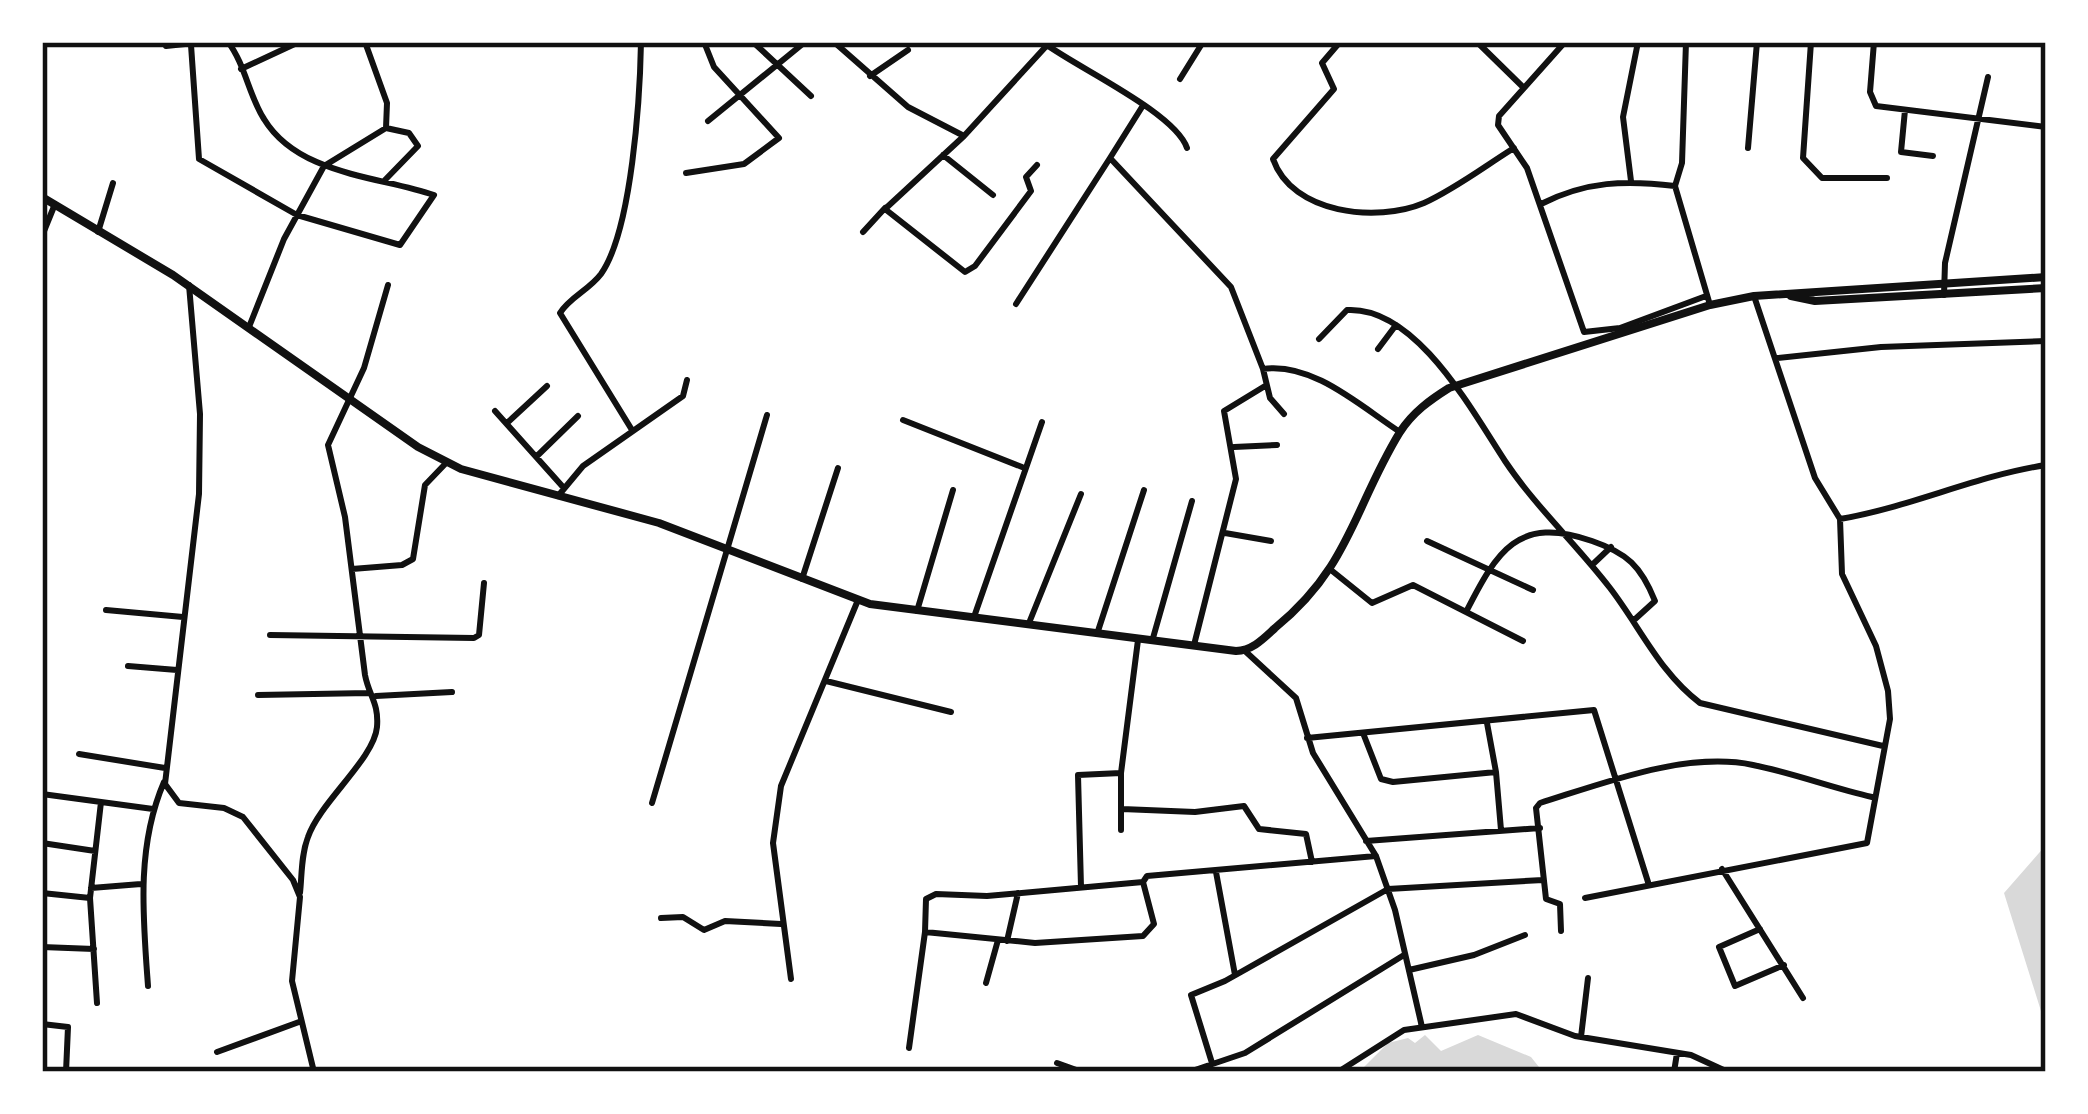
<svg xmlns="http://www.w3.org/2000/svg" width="2088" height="1114" viewBox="0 0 2088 1114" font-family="Barlow,sans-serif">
<rect width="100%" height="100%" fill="#fff"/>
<path fill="#d9d9d9" d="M2046 845V1027L2004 893Z
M1425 1035 1441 1051 1478 1035 1531 1057 1543 1072H1359L1388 1043 1408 1038 1415 1043Z"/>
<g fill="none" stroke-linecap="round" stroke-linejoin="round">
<path stroke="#111" stroke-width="6" d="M753 42 811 96
M834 42 908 107 964 136 1050 42
M1340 42 1322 63 1334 89 1273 159C1292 214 1377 223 1424 203 1455 189 1485 166 1514 148
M1477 42 1524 88 1499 116 1498 125 1527 168 1584 332 1620 328 1706 296
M1686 42 1682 163 1675 186 1710 305
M1811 42 1803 158 1822 178H1887
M1874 42 1870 92 1876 106 2046 127
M42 44 62 42
M191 45 199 159 297 215 400 245 434 195C378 176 298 175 264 119 249 96 245 64 228 42
M1047 45C1080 69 1175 113 1187 148
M166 46 204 42
M241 69 299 42
M870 76 908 50
M1180 79 1203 42
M1524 88 1565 42
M1142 107 1110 158 1231 287 1263 369C1313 362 1360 406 1400 432
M1905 110 1901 152 1933 156
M708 121 805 42
M964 136 885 209 965 272 975 266 1031 191 1026 177 1037 165
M1748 148 1757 42
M943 155 993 195
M686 173 744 164 779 138 714 67 704 42
M384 181 418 146 409 133 386 128
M1631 181 1623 117 1638 42
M1541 204C1586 181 1626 180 1675 186
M98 232 113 183
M863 232 885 208
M42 236 55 204
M189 285 200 414 199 494 165 784 179 803 224 808 243 817 293 880 300 897 292 981 314 1072
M1944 295 1945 263 1988 77
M1016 304 1110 158
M249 327 284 239 324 166 386 128 387 103 365 42
M1319 339 1347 310C1416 306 1472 411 1505 461 1535 506 1577 545 1610 588 1640 627 1660 673 1700 703L1883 746
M1378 349 1396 325
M1777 358 1881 347 2046 341
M1263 369 1270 398 1284 414
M495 411 563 487
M903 420 1022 467
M507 423 547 386
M632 430 560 313C570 297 589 290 601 274 632 230 640 97 641 42
M1234 447 1277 445
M536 457 578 416
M558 496 583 466 683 396 687 380
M1840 519C1911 507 1975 476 2046 465
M1225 533 1271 541
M1427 541 1533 590
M1592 565 1611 547
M352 569 402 565 413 559 425 485 447 462
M1331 570 1372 603 1413 585 1523 641
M802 579 838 468
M106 610 183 617
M917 611 953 490
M1466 612C1497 551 1518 515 1592 541 1627 553 1641 566 1655 601L1633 621
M974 617 1042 422
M1029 623 1081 494
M1098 631 1144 490
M270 635 474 638 479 635 484 583
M1153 638 1192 501
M1194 645 1236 479 1224 411 1265 386
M1245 651 1296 698 1313 753 1376 856 1395 910 1422 1027
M128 666 177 670
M826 681 951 712
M258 695 369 693
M376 696 452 692
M1363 733 1381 779 1393 782 1496 772 1487 723
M1307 738 1594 710 1648 882
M79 754 165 768
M1496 772 1501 830
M42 794 153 809
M652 803 767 415
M1122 809 1195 812 1244 806 1259 829 1306 834 1312 862
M1121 830V773L1138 640
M1366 841 1540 828
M42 843 95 851
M1722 869 1803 998
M1216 872 1235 975
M1081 887 1078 775 1121 773
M91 888 141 884
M42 893 90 898
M300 893C302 875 301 855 308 837 320 802 374 759 377 727 379 703 369 696 365 675L345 517 328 445 364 368 388 285
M1585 898 1867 843 1890 719 1888 691 1876 646 1842 574 1840 519 1815 478 1754 296
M661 918 683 917 704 930 725 921 781 924
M1760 929 1719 947 1735 986 1784 965
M1561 931 1560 904 1546 899 1536 808 1540 803C1604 783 1686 751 1753 765 1793 773 1832 788 1872 797
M925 932 926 899 936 894 987 896 1143 882
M1007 941 1018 893
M42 947 94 949
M1409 970 1474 955 1525 935
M791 979 773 843 781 786 858 600
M986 983 998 940
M148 986C143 917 136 847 164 782
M97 1003 90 898 101 802
M42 1024 68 1027 66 1072
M1581 1037 1588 978
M909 1048 925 932 1035 943 1143 936 1154 924 1143 882 1147 876 1376 856
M217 1052 299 1022
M1057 1063 1082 1072
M1212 1063 1191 995 1225 981 1388 889 1543 880
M1189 1072 1245 1053 1404 955
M1338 1072 1404 1030 1516 1014 1575 1036 1691 1055 1728 1072
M1674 1072 1677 1053"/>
<path stroke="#111" stroke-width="8" d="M42 197 173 275 418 447 461 469 659 523 870 604 1236 651C1253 650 1263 639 1275 628 1350 567 1354 507 1400 432 1413 412 1430 400 1449 388L1710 305 1754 296 2046 277
M1791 296 1815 301 2046 288"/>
</g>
<rect width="2088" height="1114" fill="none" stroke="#ffffff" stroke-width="90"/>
<rect x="45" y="45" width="1998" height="1024" fill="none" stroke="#111" stroke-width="4.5"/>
</svg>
